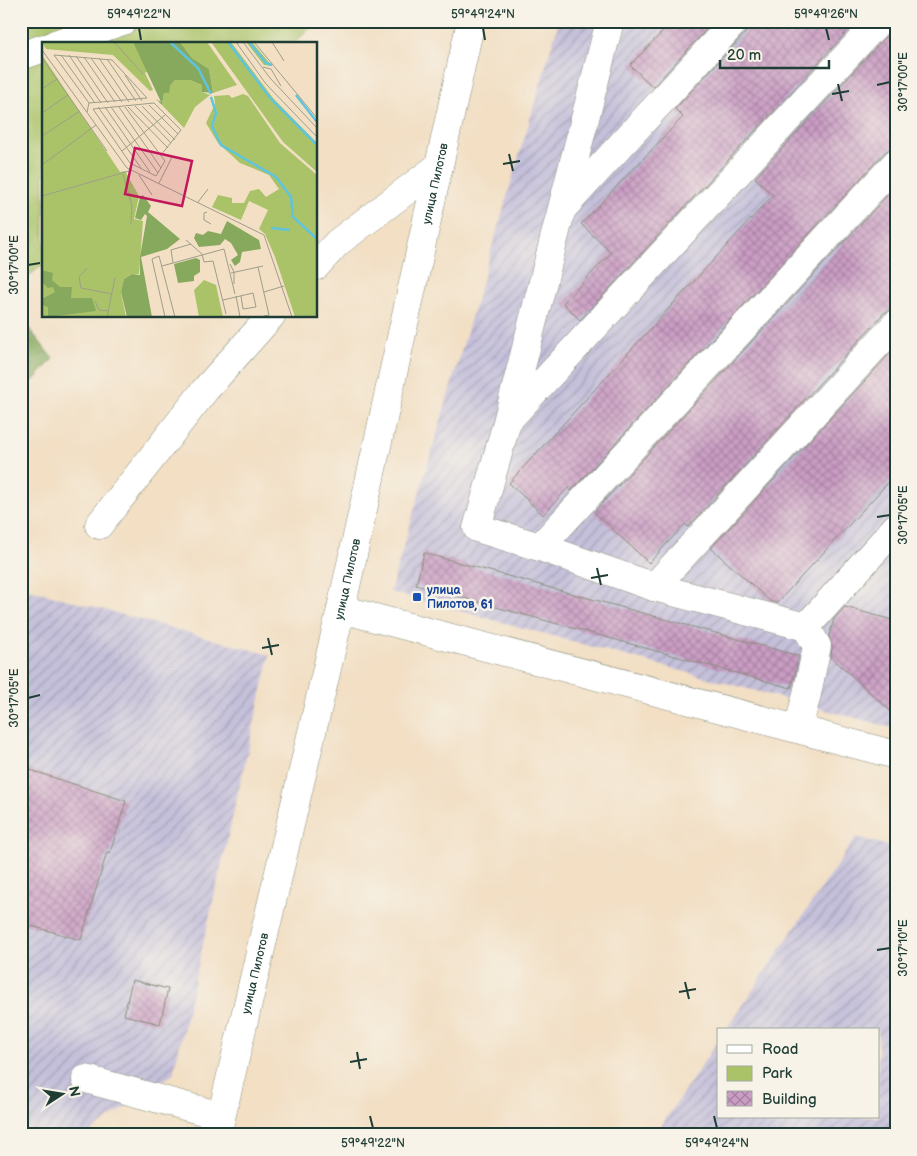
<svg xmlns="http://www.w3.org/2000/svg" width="917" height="1156" viewBox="0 0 917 1156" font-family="'Balsamiq Sans',sans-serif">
<defs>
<pattern id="industrial-furrows" width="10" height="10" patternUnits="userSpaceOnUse" patternTransform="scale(1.25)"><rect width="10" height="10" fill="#c5c0da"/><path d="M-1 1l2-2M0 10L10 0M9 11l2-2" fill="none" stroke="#9f9db2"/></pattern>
<pattern id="forest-crowns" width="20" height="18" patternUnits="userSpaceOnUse" patternTransform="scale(1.25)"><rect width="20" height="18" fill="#87a95d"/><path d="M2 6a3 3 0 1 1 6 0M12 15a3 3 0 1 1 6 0" fill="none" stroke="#6e8b4e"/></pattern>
<pattern id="building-cross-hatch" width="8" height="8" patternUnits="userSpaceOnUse" patternTransform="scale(1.25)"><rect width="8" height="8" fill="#cb9dc4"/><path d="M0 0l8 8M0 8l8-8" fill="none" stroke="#a481a0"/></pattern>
</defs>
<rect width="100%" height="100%" fill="#f7f3e8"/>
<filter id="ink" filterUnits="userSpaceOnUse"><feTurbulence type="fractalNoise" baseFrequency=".02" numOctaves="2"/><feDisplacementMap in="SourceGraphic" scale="10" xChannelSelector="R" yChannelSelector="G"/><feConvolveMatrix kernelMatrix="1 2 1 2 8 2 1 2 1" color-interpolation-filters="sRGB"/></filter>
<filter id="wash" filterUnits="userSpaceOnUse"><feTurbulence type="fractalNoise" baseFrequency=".0096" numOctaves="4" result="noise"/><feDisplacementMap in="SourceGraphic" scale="20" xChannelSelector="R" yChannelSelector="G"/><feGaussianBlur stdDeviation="1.12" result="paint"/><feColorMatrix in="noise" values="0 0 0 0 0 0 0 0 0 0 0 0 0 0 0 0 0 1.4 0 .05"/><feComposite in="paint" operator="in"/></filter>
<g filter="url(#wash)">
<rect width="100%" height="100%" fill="#f2dfc4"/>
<path fill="url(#industrial-furrows)" d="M559 21H896V729L390 592Z
M21 587 270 655 173 1074 86 1135H21Z
M856 837 896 848V1135H655L718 1041V1117H878V1030H726Z"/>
<path fill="#aac369" stroke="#64804e" d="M21 21H318L293 44H44V263L23 281H21Z"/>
<path fill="url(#forest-crowns)" stroke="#537348" d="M21 318 53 359 21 394Z"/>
<g id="blocks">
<path fill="url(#building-cross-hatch)" d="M673 21H714L653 87 630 65Z
M750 21H857L580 320 563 303 611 253 581 224 683 117 675 109 746 32 750 25Z
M894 21H896V148H891L885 152 571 491 568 488 543 515 509 483 773 195 755 178 890 32 894 25Z
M896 186V309H891L884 313 688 527 685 524 649 563 594 512Z
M896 347V474L777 603 770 601 711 548Z
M424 553 799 656 791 688 416 585Z
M845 607 896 621V716L831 657 832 648 829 636 834 619Z
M21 767 126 801 110 853 107 852 81 940 21 923Z
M132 980 168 989 160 1024 124 1015Z"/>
</g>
</g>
<g filter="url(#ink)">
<use href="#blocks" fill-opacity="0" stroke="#888e7c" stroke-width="1"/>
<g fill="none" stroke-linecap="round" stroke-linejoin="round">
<g stroke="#888e7c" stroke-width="29">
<g id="minor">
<path d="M610 21 507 422 477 528 540 547 654 587 806 627 896 527"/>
<path d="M55 44 123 21"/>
<path d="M21 56 44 48"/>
<path d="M563 208 735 21"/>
<path d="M316 266 337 243 439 166"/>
<path d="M509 419 879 21"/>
<path d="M99 525 205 390 271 316"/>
<path d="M540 547 896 163"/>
<path d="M654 587 896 324"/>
<path d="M341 609 896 755"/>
<path d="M798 729 807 694 817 646 806 627"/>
<path d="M86 1079 221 1116"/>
<path id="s1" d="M217 1135 341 609 471 21"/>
</g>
</g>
<use href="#minor" stroke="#fff" stroke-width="28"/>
</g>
</g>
<path fill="none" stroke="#1f3d34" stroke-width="2" d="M139 28 141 40M483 28 485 40M826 28 829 40M838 84 842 101M877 85 890 82M832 94 849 91M509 154 513 171M503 164 520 161M28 265 40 263M877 517 890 515M597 568 601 585M591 578 608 575M268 638 272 655M262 648 279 645M28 698 40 695M877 950 890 948M685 982 689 999M679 992 696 989M357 1052 360 1069M350 1062 367 1059M370 1116 373 1128M714 1116 717 1128"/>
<rect fill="#1a4fb4" stroke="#f7f3e8" stroke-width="2" x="412" y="592" width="10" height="10" rx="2.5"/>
<g text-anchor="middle" stroke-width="5" stroke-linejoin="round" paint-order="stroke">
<g font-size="12" fill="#1f3d34" stroke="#f7f3e8">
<text dy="4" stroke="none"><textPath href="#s1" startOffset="976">улица Пилотов</textPath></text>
<text dy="4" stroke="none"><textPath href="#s1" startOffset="571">улица Пилотов</textPath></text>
<text dy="4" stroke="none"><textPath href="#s1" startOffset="166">улица Пилотов</textPath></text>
</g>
<g font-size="12" font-weight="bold" fill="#164399" stroke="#f7f3e8" text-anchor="start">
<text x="427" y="594">улица<tspan x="427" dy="14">Пилотов, 61</tspan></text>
</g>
</g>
<g transform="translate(42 42)">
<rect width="275" height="275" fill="#f2dfc4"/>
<path d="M0 0H91L107 28 103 31 111 48 108 49 71 13 4 7ZM138 0H165L195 43 171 51 167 27 150 16ZM169 0H189L231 56 275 101V130L241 100ZM204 0H210L230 24 222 23ZM0 13 78 130 83 129 97 154 92 177 101 179 97 232H90L82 237 79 251 84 275H0ZM133 38H148L160 43V50L168 53 153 65 142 86 120 63 122 51ZM201 52 206 54 238 101 275 133V275H253L233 215 223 192 217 187 226 168 207 159 199 178 170 165 176 153 190 156V161H202L208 149 217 147 224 155 237 147 227 133 198 121 176 101 164 81 173 62 172 54 187 53 190 56ZM162 238 174 243 181 275H157L152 248Z" fill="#aac369"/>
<path d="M91 0H138L150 16 167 27 171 51 160 50V43L148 38H133L128 44 127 51H122L120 63 114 57 119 60ZM101 153 109 164 106 170 138 197 125 207 99 215 110 275H85L79 250 82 237 90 232 98 233V215L105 174 103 172 99 178 93 176 98 155ZM185 179 217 198 219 207 200 210 198 220 193 224 189 218 196 213 189 201 183 197 178 203 157 205 152 196 154 191 161 193 166 189 179 192ZM154 216 158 218V230L152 234V239L136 241 132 222ZM0 228 11 231 10 238 18 245H30L29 256H50L54 269 6 275V265L0 263V257L13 250 11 245 6 246 0 240Z" fill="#87a95d"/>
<path fill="none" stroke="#5fc4dd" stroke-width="2.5" d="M128 0 156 26 169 52M186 0 229 57 275 103M207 0 224 21 230 23M254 53 275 80M169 55 174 71 170 84 179 103 234 135 249 155 251 175 275 197M229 186 248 188"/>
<path fill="none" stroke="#9e9e8a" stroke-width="1" d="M72 0 101 32M194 0 224 42 275 95M201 0 228 36 275 86M212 0 275 76M230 0 242 19M0 8 85 126 222 193 250 275M12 13 70 18 105 56 47 61M12 13 47 61 45 70M19 13 53 61M27 13 59 61M34 14 66 61M42 15 73 60M0 16 65 109M49 16 80 60M57 16 87 60M65 17 94 59M221 25 229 27 239 44M83 33 100 59M0 47 15 37M107 63 136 92M93 64 129 101M100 64 133 98M56 65 99 126M63 65 108 130M69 65 116 131M77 65 119 126M83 65 123 119 114 134 88 121 51 67 112 61 139 88 119 113M86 65 126 106M0 71 26 53M0 94 38 69M80 109 123 73M0 123 54 83M81 132 90 164 89 182M97 133 110 153M117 141 130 115M0 154 87 129M156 160 166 147M165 170 162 171V178L169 182M144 198 160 212 162 220 171 219 184 272M131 221 182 207 193 252M188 222 192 230V242M120 224 131 221 129 208 149 202M216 225 227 273 222 274M45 226 37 235 39 246 70 252M189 231 221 224M222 250 242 244M194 254 198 275M181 258 211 251 214 265 201 267 199 254M53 259 57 268 66 269M65 275 73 236M123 275 110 217 117 214 133 275"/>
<path fill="#c2185b" fill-opacity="0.15" stroke="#c2185b" stroke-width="2.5" d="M93 106 150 119 140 164 83 152Z"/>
<rect width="275" height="275" fill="none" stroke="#1f3d34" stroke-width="2.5"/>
</g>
<rect width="917" height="1156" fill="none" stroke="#f7f3e8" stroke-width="55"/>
<rect x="717" y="1028" width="162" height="90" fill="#f7f3e8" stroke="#a1aaa0"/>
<rect x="727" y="1045" width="25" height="8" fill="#ffffff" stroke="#a1aaa0"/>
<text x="762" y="1054" font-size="15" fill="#1f3d34">Road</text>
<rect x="727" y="1066" width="25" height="15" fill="#aac369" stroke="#a1aaa0"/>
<text x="762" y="1078" font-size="15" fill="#1f3d34">Park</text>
<rect x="727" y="1091" width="25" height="15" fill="url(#building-cross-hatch)" stroke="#a1aaa0"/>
<text x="762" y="1104" font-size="15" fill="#1f3d34">Building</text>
<g transform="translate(62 1094) rotate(78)" stroke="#f7f3e8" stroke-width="4" paint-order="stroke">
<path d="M0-4L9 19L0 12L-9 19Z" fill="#1f3d34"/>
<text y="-8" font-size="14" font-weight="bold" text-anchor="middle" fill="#1f3d34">N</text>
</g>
<path d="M720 60v8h109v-8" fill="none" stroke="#1f3d34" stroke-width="2.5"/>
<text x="727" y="60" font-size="15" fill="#1f3d34" stroke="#f7f3e8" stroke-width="4" paint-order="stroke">20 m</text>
<rect x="28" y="28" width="862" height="1100" fill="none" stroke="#1f3d34" stroke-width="2"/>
<g font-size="12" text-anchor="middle" fill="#1f3d34">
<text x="139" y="18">59°49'22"N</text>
<text x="483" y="18">59°49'24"N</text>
<text x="826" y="18">59°49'26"N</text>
<text transform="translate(903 82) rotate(-90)" y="4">30°17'00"E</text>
<text transform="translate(14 265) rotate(-90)" y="4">30°17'00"E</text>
<text transform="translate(903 515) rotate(-90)" y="4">30°17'05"E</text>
<text transform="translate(14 698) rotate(-90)" y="4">30°17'05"E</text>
<text transform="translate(903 948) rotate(-90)" y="4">30°17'10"E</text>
<text x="373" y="1147">59°49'22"N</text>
<text x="717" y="1147">59°49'24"N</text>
</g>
</svg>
